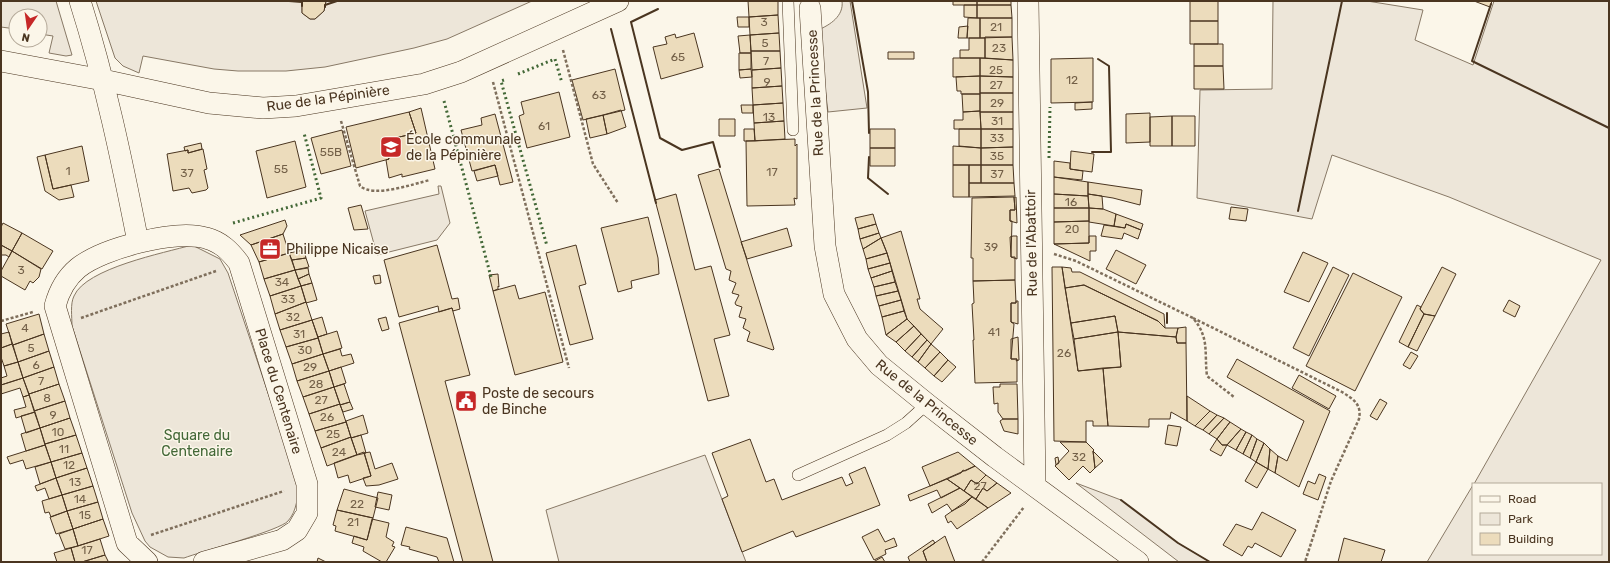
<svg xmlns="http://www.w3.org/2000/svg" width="1610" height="563" viewBox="0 0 1610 563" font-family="Rubik,sans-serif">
<rect width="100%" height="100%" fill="#fbf6e9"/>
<path fill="#ede6d9" stroke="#887966" d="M1 1H56L72 55 66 56 49 53 53 36 40 34V16H16V29L1 27Z
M96 1H302V13L310 19H315L324 11 326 1H532L447 39 414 48 325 67 286 71H238L214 69 143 56 139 73 123 66 115 58Z
M842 1H850L867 108 828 112 818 30C830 25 844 16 842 1Z
M1273 1H1367L1423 10 1415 40 1473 65 1494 1H1609V562H1427L1473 485V554H1601V484H1474L1601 260 1449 197 1332 155 1312 219 1197 198 1200 90 1272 89Z
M438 186H441L450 223 437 240 377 255 365 211 439 194Z
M192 245 220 259 228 273 298 483C298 496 297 511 288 521 281 530 200 552 184 558L168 557 150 547 145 541 132 513 72 326C72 317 70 304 74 296 86 268 164 253 192 245Z
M705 455 746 562H559L546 510Z
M1076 483 1121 500 1178 543 1210 562H1179Z"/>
<path fill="#ecdcbc" stroke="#4a3520" d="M302 1H326L324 11 315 19H310L302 13Z
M748 1H778V15L749 17Z
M953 1H977V5H953Z
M977 1H1011V5H977Z
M1190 1H1218V21H1190Z
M1474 1H1492L1490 7Z
M964 5H977V18L964 17Z
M977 5H1011L1012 18H977Z
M778 15 779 33 750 35 749 17Z
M737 17H749V27H738Z
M968 18H980V38H967Z
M980 18H1012V37L980 38Z
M1190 21H1218V44H1190Z
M968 26 967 38H958L959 27Z
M694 33 703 67 661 79 653 47 667 44 665 37 675 34 676 38Z
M779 33 780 51H751L750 35Z
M750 35 751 53H740L738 36Z
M985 37H1012L1013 60 985 58Z
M969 38H985V58H960V50H969Z
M1194 44H1223V66H1194Z
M751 51H780L781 68 752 70Z
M888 52H914V59H888Z
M739 53H751V69L739 70Z
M953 58H980V76L953 77Z
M980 58 1013 60V77L980 76Z
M1093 58V102L1051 103V59Z
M1194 66H1223L1224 89H1194Z
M781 68 782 86 752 88V70Z
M615 69 625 110 583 120 572 80Z
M751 69 752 77 740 78 739 70Z
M980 76V94H961V91H957L956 77Z
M980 76 1013 77V93H980Z
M782 86 783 103 753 105 752 88Z
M559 92 570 137 527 148 519 116 524 114 521 102Z
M980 93H1013V112H980Z
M962 94H980V111L963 112Z
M1092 102V109L1075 110V103Z
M783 103 784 121 754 123 753 105Z
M741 105H753V113H742Z
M421 108 435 169 402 177V174L389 178 386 160 389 159 383 141 416 133 409 112Z
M621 110 626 127 607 134 603 115Z
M980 111 981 129H954V120H963V112Z
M409 112 416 133 383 141 389 159 356 168 346 127Z
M980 112H1013V129H981Z
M1150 113V142L1126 143V114Z
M495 114 513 182 500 185 495 165 472 171 461 130 482 125 481 118Z
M603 115 607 134 590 138 586 119Z
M1172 116V146H1150V117Z
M1172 116H1195V146H1172Z
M719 119H735V136H719Z
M784 121 785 139 755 141 754 123Z
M744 129H754L755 141H744Z
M870 129H895V148H870Z
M959 129H981V148L959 146Z
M981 129H1013V147L981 148Z
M342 130 351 166 321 174 311 138Z
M795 139V146L797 144V199L794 198 795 205 747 206 746 141Z
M295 141 306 187 267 198 256 151Z
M201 143 202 149 188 153V150L185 151 184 147Z
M82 146 89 181 53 189 45 155Z
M953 146 981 148V165H953Z
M1013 147V165H981V148Z
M870 148H895V166H870Z
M203 149 207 169 204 170 208 188 206 190 192 193 189 188 173 191 167 154 188 150V153Z
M1071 151 1094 154 1092 172 1070 169Z
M45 155 53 189 71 185 74 197 59 200 45 191 37 157Z
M1054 161 1070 163V169L1083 171 1082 180 1054 177Z
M495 165 498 176 477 181 474 171Z
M953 165H969V197H953Z
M969 165H981V183H969Z
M981 165H1013L1014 183H981Z
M719 169 771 339 774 349 773 350 747 341 750 332 743 328 746 319 739 317 742 307 736 305 735 303 739 295 732 293 736 283 729 280 731 271 726 269 698 175Z
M1054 177 1088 182V196L1054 194Z
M1088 182 1142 190 1140 205 1113 198 1088 194Z
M969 183H1014L1015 196 969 197Z
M676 194 695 270 711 266 730 335 714 339 729 396 708 401 655 200Z
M1054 194 1088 196 1089 208H1054Z
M1088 194 1102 196 1103 209 1089 208Z
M1014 197H1016L1017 223 1010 221V210H1015Z
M1014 197 1015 210H1010V221H1012L1011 257H1015V280L973 281V258H971L972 198Z
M361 205 368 229 354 230 348 208Z
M1231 207 1248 209 1246 221 1229 219Z
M1054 208H1089V221L1054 222Z
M1089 208 1103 209 1116 214 1114 226 1089 222Z
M873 214 876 224 858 229 855 218Z
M1116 214 1143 224 1141 230 1126 224 1125 228 1114 226Z
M648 217 658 258 659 274 631 281 632 288 618 292 601 228Z
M285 220 287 226 283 234 251 245 240 235Z
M1089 221V243L1054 244V222Z
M3 223 22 233 12 251 1 245V227Z
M876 224 879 233 860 239 858 229Z
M1126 224 1141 230 1138 239 1124 233 1122 239 1101 236 1104 225 1125 228Z
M787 228 792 246 747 259 741 242Z
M901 231 920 299H917L920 309 943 329 931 344 907 319 887 253 881 238Z
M22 233 53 251 42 269 12 251Z
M879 233 881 238 863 249 860 239Z
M283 234 289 253 259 262 251 245Z
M1013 236H1017V259L1011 257 1010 237Z
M1089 236H1096V251H1090V261L1054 244 1089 243Z
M881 238 887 253 866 259 863 249Z
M1 245 12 251 9 257 6 255H1Z
M437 245 452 299 458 298 460 309 453 311 452 308 439 312 438 306 399 317 384 260Z
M576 245 586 284 579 286 593 339 570 345 546 253Z
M304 250 306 258 292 260 289 253Z
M1116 250 1146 265 1136 284 1106 269Z
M12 251 41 269 39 277 33 283 30 281 25 290 1 276V271Z
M1303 252 1328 263 1309 302 1284 292Z
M289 253 295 270 264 279 259 262Z
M887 253 890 263 868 269 866 259Z
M306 258 309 267 295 270 292 260Z
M890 263 892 271 871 278 868 269Z
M1052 267H1062L1078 371 1103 368 1108 426H1093V421H1086V442L1054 441Z
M1062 267 1071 268 1072 272H1080L1164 314 1165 328 1158 321 1084 285 1065 288Z
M1333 267 1349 275 1309 356 1293 348Z
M1442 267 1456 274 1435 316 1424 314 1420 309Z
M308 268 309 274 298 279 295 270Z
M295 270 301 286 270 296 264 279Z
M892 271 895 282 874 287 871 278Z
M1353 273 1402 297 1355 391 1306 366Z
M309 274 312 283 301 286 298 279Z
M498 274 499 287 498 286V289L493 291 489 275Z
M380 275 381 283 375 284 373 276Z
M1015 280 1016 303H1011V322L1014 324 1011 359H1017V382L975 383 973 340H974L972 304 974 303 973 281Z
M895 282 898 291 876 296 874 287Z
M312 283 317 300 306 303 301 286Z
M515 285 519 299 545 292 563 362 515 375 493 291Z
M1084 285 1158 321 1165 328H1178L1176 337 1118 332 1115 316 1071 323 1065 288Z
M301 286 306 302 275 314 270 296Z
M898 291 901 300 879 306 876 296Z
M901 300 904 311 882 317 879 306Z
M1509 300 1520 306 1515 317 1503 311Z
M1016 301H1018V324L1011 322V303H1016Z
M306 302 312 320 280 330 275 314Z
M1417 305 1421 307 1420 309 1424 314 1408 347 1399 342Z
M452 308 470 375 445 381 493 562H463L399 323Z
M904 311 907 319 886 335 882 317Z
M39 314 44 334 13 345 6 324Z
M1424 314 1435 316 1417 351 1408 347Z
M1115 316 1118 332 1074 339 1071 323Z
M322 317 327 334 318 337 312 320Z
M386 317 389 329 382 331 378 319Z
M907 319 914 326 896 342 886 335Z
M312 320 318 338 286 347 280 330Z
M914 326 921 334 905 351 896 342Z
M1186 327V343H1177L1176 337 1178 328Z
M337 331 342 348 323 354 318 337Z
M9 332 12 344 1 348V334Z
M1118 332 1121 367 1078 371 1074 339Z
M1118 332 1176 337 1177 343H1186L1187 421 1171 412 1170 419H1149V427L1108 426 1103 368 1121 367Z
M44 334 49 351 18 362 13 345Z
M921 334 927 340 912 357 905 351Z
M1018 337 1019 360 1016 361 1017 359H1011V339Z
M318 338 323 354 292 364 286 347Z
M927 340 931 344 918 362 912 357Z
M12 344 18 362 4 366 1 357V348Z
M931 344 940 352 925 368 918 362Z
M340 349 342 356 351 354 354 363 329 371 323 354Z
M49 351 54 367 23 378 18 362Z
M940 352 948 360 934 376 925 368Z
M1411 352 1418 356 1410 369 1403 365Z
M323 354 329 371 297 381 292 364Z
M1237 359 1330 411 1299 487 1275 473 1278 456 1287 461 1304 421 1227 377Z
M948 360 956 367 942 382 934 376Z
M18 362 23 378 1 385V378L7 376 4 366Z
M54 367 59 384 29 394 23 378Z
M341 367 346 383 334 387 329 371Z
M329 371 334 387 303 397 297 381Z
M1299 375 1336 396 1329 409 1292 388Z
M23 378 29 395 23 397 20 388 1 394V385Z
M59 384 65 401 34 411 29 394Z
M344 384 350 402 340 405 334 387Z
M1000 384H1017L1018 419H1003L998 412V403L994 404 993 387H1000Z
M334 387 340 404 309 414 303 397Z
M29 395 35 412 16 418 14 410 26 407 23 397Z
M1187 396 1210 411 1195 426 1187 421Z
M1380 399 1387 403 1377 420 1370 416Z
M65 401 70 418 40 428 34 411Z
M350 402 353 409 343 412 340 405Z
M340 404 346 422 315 431 309 414Z
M1210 411 1217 415 1203 430 1195 426Z
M35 412 40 428 26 433 21 416Z
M363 415 368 433 351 438 346 421Z
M1217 415 1224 418 1209 434 1203 430Z
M70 418 76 435 45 444 40 428Z
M1224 418 1230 422 1217 439 1209 434Z
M1003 419H1018V434L1004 431 1000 421Z
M346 422 351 437 321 448 315 431Z
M1230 422 1241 429 1227 445H1222L1217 439Z
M1168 425 1181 427 1177 446 1165 444Z
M40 428 45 445 26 451 21 434Z
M1241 429 1246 432 1236 450 1227 445Z
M1246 432 1252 435 1243 454 1236 450Z
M76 435 82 453 51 462 45 444Z
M361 435 366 453 357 455 351 438Z
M1252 435 1257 439 1250 458 1243 454Z
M351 437 357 455 327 466 321 448Z
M750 439 766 482 774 479 782 500 842 477 846 486 853 483 849 474 865 467 880 505 796 537 793 531 742 552 722 499 728 496 712 453Z
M1217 439 1222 445H1227L1221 456 1210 450Z
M1257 439 1264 443 1256 462 1250 458Z
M1060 442H1086L1094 450 1093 451 1095 468 1090 473 1083 466 1069 480 1055 466 1069 451Z
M1264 443 1270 449 1268 469 1256 462Z
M45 445 51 462 26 469 23 460 10 464 7 457Z
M1270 449 1278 456 1275 473 1268 469Z
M1093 451 1103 461 1095 468Z
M364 452 371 476 350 483 348 475 338 478 334 463Z
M370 452 375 469 392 463 398 479 379 485 366 486 363 478 371 476 364 453Z
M958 452 975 466 930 486 922 467Z
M82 453 87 468 56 478 51 462Z
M1058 457 1059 463 1056 465 1055 458Z
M51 462 56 478 40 484 35 467Z
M1256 462 1268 469 1257 488 1245 481Z
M975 466 986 475 977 484 971 480 964 491 947 479 961 473 963 470 965 471Z
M87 468 93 486 62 495 56 478Z
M1319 474 1326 477 1318 500 1303 494 1308 481 1315 484Z
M986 475 997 483 987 491 983 488 976 499 964 491 971 480 977 484Z
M56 478 62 495 49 499 45 488 37 491 35 486Z
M947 479 960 488 941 498 937 490 910 501 908 495Z
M997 483 1011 493 988 508 976 499 983 488 987 491Z
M93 486 98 502 67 511 62 495Z
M960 488 972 497 965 504 952 511 947 504 932 513 928 504Z
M344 489 378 498 373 518 337 510Z
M378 492 392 495 389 510 375 507Z
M62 495 67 511 51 517 49 512 45 513 42 501Z
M972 497 988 508 957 529 951 521 948 523 945 516Z
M98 502 103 519 73 529 67 511Z
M337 510 373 518 367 540 335 531 336 526 333 525Z
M67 511 73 529 56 534 50 517Z
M1262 512 1296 530 1281 557 1255 543 1252 548 1248 546 1242 556 1223 545 1236 524 1252 530Z
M103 519 109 536 78 546 73 529Z
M372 519 389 523 386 537 394 542 392 546 395 547 386 562H382L363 551 364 547 352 543 354 536 367 540Z
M406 527 447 538 454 562H439L437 557 409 549 410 547 401 545Z
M73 529 78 546 65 549 59 534Z
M878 529 885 542 894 538 897 546 885 550 886 554 874 560 862 537Z
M945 536 955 562H927L923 551Z
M1344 538 1385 550 1381 562H1338Z
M100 539 105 555 82 562H75L71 548Z
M933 540 935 543 923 551 927 562H910L908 557Z
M71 548 75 562H57L54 553Z
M105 555 108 561 106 562H82Z
M882 557 885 562H875V561Z
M318 558 326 562H317Z"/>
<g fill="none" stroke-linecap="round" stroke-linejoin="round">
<g stroke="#4a3520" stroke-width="12">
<path id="lane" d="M788 1 793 130
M798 475 887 435 906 423 927 404"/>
</g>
<g stroke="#4a3520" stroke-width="22">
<path id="street" d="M80 1C105 80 122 161 138 242
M1028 1 1035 485
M810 8 825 246 834 294 857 339 879 365 927 404 995 457 1138 562
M1 61 103 80 209 103 263 108 296 106 424 84 461 72 618 1
M147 562 127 543 55 306C59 291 66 278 78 268 103 248 176 229 206 238 221 242 230 251 239 263L307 484V513L297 530 282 540 204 562"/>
</g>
<path stroke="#7f6f5c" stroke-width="2.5" stroke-dasharray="3 2" stroke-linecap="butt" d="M563 50 593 164 618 203
M493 82 569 368
M341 121 360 186C374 198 413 184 430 180
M1054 254 1076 261 1193 318C1210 338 1204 353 1207 376L1234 397
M81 318 216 271
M1193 318 1342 392C1353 399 1362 404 1359 419L1331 481 1305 562
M1 321 33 312
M151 535 284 491
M982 562 1024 507"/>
<use href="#lane" stroke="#fbf6e9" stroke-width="11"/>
<use href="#street" stroke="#fbf6e9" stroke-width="21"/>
<path stroke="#436837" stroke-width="3" stroke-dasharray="2 3" stroke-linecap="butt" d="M518 74 555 59 562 83
M504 80 501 81 547 246
M444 101 491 277
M1049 158 1050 107
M233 223 321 198 304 133"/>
<path stroke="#4a3520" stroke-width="2" d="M289 1 302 2V6
M852 1 868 92 869 133
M1071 1H1095
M1491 4 1472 61 1609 128
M325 7V5L337 1
M658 9 631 22 660 138 682 150 713 142 720 167
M611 29 656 203
M1092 152H1111L1109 66 1098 59
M869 157 868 178 888 194
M1298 211 1342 1
M1167 323V313
M1121 500 1178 543 1210 562"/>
</g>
<defs>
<g id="school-square" transform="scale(1.15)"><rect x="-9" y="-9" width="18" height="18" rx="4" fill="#c62828" stroke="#fbf6e9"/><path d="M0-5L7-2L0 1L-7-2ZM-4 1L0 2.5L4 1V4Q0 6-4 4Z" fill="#fff"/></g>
<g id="office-square" transform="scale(1.15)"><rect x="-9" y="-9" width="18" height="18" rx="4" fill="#c62828" stroke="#fbf6e9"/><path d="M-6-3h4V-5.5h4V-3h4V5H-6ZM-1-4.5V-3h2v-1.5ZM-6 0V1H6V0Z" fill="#fff"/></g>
<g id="civic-square" transform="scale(1.15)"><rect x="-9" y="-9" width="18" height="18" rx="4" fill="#c62828" stroke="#fbf6e9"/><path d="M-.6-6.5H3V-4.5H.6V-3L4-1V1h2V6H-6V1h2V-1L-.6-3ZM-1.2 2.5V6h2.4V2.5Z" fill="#fff"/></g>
</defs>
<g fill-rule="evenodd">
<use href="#school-square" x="391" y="147"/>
<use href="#office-square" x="270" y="249"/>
<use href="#civic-square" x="466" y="401"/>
</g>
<g text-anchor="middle" stroke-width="3" stroke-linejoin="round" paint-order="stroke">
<g font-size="12" fill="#725f47">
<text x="764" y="26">3</text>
<text x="996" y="31">21</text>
<text x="765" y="47">5</text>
<text x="999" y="52">23</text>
<text x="678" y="61">65</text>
<text x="766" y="65">7</text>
<text x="996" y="74">25</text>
<text x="1072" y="84">12</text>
<text x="767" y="86">9</text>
<text x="996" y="89">27</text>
<text x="599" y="99">63</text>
<text x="997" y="107">29</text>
<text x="769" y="121">13</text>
<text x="997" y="125">31</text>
<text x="544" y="130">61</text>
<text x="997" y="142">33</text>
<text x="331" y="156">55B</text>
<text x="997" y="160">35</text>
<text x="281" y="173">55</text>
<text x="68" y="175">1</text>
<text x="772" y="176">17</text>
<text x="187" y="177">37</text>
<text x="997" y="178">37</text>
<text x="1071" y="206">16</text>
<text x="1072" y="233">20</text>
<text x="991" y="251">39</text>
<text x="21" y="274">3</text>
<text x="282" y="286">34</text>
<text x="288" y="303">33</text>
<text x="293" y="321">32</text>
<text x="25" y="332">4</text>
<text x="994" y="336">41</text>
<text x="299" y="338">31</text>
<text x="31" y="352">5</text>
<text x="305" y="354">30</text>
<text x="1064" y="357">26</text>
<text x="36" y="369">6</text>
<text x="310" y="371">29</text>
<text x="41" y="385">7</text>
<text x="316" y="388">28</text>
<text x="47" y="402">8</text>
<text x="321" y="404">27</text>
<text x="53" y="419">9</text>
<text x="327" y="421">26</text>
<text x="58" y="436">10</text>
<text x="333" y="438">25</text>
<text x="64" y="453">11</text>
<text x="339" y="456">24</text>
<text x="1079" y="461">32</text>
<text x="69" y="469">12</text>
<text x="75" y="486">13</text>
<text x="980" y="490">27</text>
<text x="80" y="503">14</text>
<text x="357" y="508">22</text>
<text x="85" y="519">15</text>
<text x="353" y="526">21</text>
<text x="87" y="554">17</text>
</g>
<g font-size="14" fill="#4a3520" stroke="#fbf6e9">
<text transform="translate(815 93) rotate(-93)" y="5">Rue de la Princesse</text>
<text transform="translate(328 98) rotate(-8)" y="5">Rue de la Pépinière</text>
<text transform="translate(1031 243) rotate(-91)" y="5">Rue de l'Abattoir</text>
<text transform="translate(279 391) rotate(73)" y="5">Place du Centenaire</text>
<text transform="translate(927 402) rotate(39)" y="5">Rue de la Princesse</text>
</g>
<g font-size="14" fill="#4a3520" stroke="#fbf6e9" text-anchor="start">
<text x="406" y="144">École communale<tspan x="406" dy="16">de la Pépinière</tspan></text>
<text x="286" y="254">Philippe Nicaise</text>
<text x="482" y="398">Poste de secours<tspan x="482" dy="16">de Binche</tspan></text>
</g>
<g font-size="14" fill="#436837" stroke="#fbf6e9">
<text x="197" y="440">Square du<tspan x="197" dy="16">Centenaire</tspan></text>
</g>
</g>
<rect width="1610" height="563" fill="none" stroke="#4a3520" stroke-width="4"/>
<rect x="1472" y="483" width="130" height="72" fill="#fbf6e9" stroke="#b4a999"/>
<rect x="1480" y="496" width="20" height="6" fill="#fbf6e9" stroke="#b4a999"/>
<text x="1508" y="503" font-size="12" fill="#4a3520">Road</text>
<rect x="1480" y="513" width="20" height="12" fill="#ede6d9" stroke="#b4a999"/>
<text x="1508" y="523" font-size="12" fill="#4a3520">Park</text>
<rect x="1480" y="533" width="20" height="12" fill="#ecdcbc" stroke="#b4a999"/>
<text x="1508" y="543" font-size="12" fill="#4a3520">Building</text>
<g transform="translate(28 28) rotate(193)"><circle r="19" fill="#fbf6e9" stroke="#b4a999"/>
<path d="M0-3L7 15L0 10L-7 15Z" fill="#c62828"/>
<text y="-6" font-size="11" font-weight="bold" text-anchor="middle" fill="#4a3520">N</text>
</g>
</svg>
